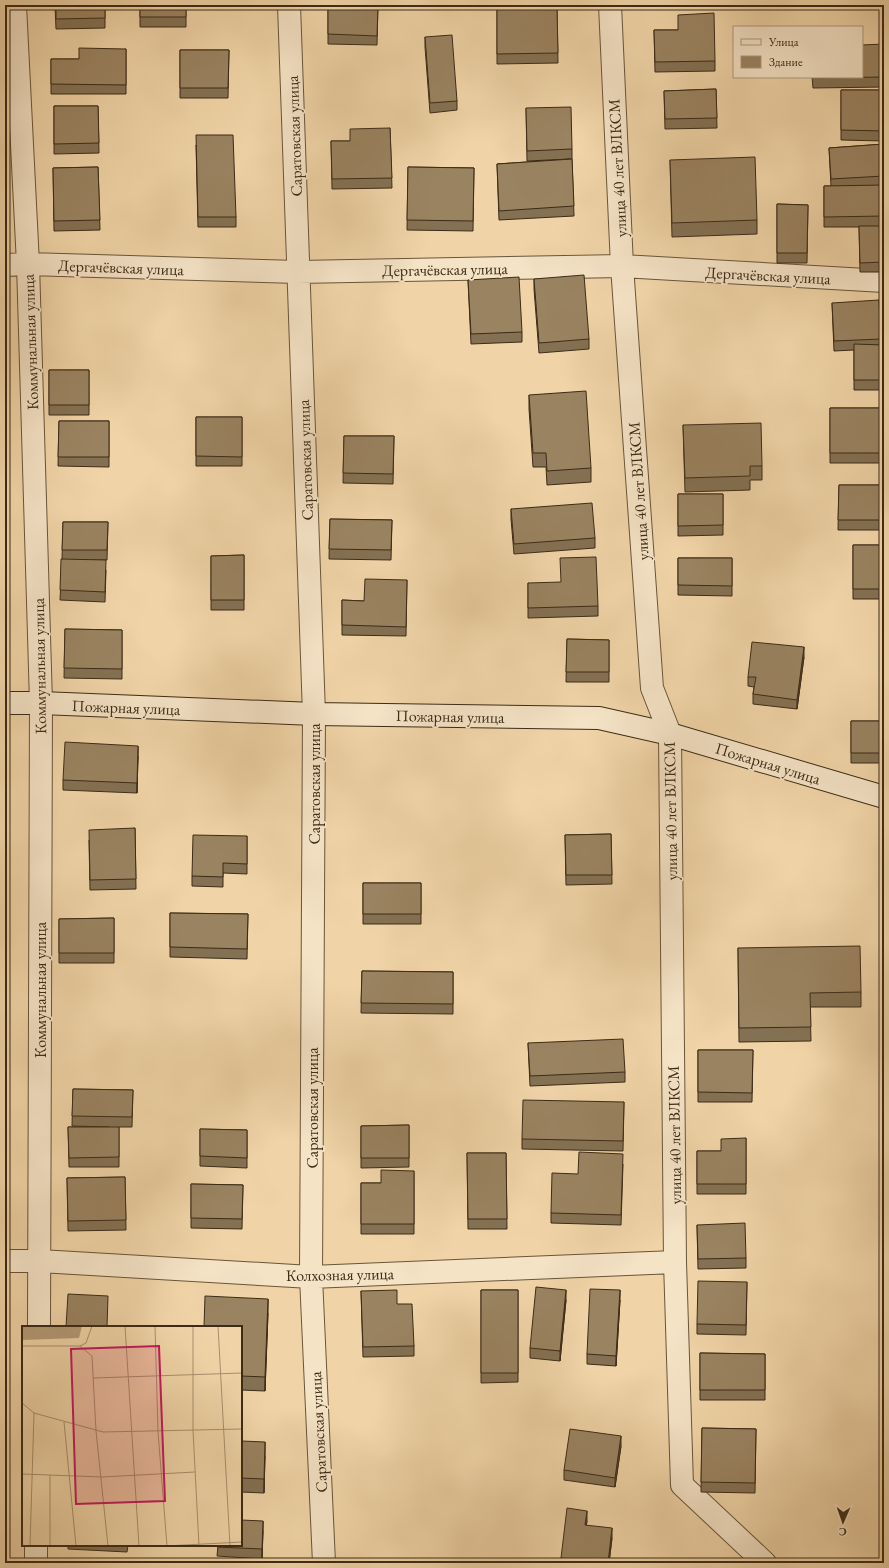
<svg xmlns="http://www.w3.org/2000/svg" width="889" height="1568" viewBox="0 0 889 1568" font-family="'EB Garamond',serif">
<rect width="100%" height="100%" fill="#f0d4a7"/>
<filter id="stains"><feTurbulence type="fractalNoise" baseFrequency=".005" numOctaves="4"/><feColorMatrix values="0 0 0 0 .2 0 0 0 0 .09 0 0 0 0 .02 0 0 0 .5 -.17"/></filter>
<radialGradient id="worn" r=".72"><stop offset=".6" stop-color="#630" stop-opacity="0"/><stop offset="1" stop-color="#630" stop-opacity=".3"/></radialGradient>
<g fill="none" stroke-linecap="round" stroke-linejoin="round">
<g stroke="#69553a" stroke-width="24">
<path id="street" d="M15 5 28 264 41 703 39 1327
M289 5 314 714 311 1277 324 1563
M610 5 622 266 652 688 670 734 675 1262 682 1485 765 1563
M5 265 28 264 298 272 622 266 884 281
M5 1261H40L311 1277 675 1262
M36 1563V1545"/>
</g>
<g stroke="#3c2b16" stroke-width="24">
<path id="secondary" d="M5 703H41L314 714 599 718 670 734 884 797"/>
</g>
<use href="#street" stroke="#f5e3c6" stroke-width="22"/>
<use href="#secondary" stroke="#f5e3c6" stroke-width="22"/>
</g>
<path fill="#847153" stroke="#3c2b16" d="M55 5H105V28L56 29Z
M140 5H186V27H140Z
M328 5H378L377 45 328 44Z
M822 5H875L822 8Z
M557 8 558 63 497 64V9Z
M654 30H678L715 61V71L655 72Z
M425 37 457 101V110L430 113 425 47Z
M884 44V87L813 88 812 77Z
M126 49V94H51V59H79Z
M180 50H229L228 98H180Z
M716 89 717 128 665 129 664 91Z
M841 90H884V141L841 140Z
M54 106H98L99 153 54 154Z
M526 108 572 149V159L574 216 499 220 497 164 571 159 527 161Z
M390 128 392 188 332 189 331 141H350Z
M884 144V272H860L859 227H824V186H831L829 148Z
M196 145 236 217V227H198Z
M670 160 757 220V234L672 237Z
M98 167 100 230 54 231 53 168Z
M408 167 474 168 473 231 407 230Z
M777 204 808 205 807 263H777Z
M534 279 589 339V349L539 353 534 289Z
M468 280 522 332V342L471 344Z
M832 303 881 339V345H884V390H854V350L834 351Z
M49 370H89V415H49Z
M529 395 591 468V482L547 485 546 467H533L529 409Z
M830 408H884V463H830Z
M196 417H242V466H196Z
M59 421H109V467L58 466Z
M683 425 762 466V480H750V490L685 492Z
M344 436H394L393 484 343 483Z
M839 485H884V530H838Z
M678 494H723V535L678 536Z
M511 509 595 538V548L514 554 511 519Z
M330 519 392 520 391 560 329 559Z
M63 522H108L107 560H85L106 570 105 602 60 600 62 559Z
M853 545H884V599H853Z
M244 555V610H211V556Z
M678 558H732V596L678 595Z
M407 580 406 636 342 635V600L364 601Z
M528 583 598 606V616L528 618Z
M65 629 122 630V679L64 678Z
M567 639 609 640V682H566Z
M804 657 797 709 753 704V694L754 687 748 686V677Z
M851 721H884V763H851Z
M138 756 137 793 63 790V780Z
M135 828 136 889 90 890 89 840Z
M611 834 612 884 566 885 565 835Z
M247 836V874L223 873V887L192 886V876Z
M363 883H421V924H363Z
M170 913 248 914 247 959 170 957Z
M114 918V963H59V919Z
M738 948 861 992V1007H810L811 1041 739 1042Z
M362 971 453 972V1014L361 1013Z
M528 1043 625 1072V1082L530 1086Z
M698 1050H753L752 1102H698Z
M73 1089 133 1090 132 1127H119V1167H69L68 1127H109L72 1126Z
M624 1102 623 1151 522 1149V1139Z
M409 1125V1167L361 1168V1126Z
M200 1129 247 1130V1168L200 1166Z
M746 1138V1194H697V1151H721Z
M467 1153H506L507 1229H468Z
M623 1164 621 1225 551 1223V1213L578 1174Z
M414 1171V1234H361V1183H381Z
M125 1177 126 1230 68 1231 67 1178Z
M191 1184 243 1185 242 1229 191 1228Z
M697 1225 746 1258V1268L698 1269Z
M747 1282 746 1335 697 1334V1324Z
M481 1290H518V1382L481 1383Z
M361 1291 397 1304 414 1346V1356L363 1357Z
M566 1300 560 1361 530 1358V1348Z
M620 1300 616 1366 587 1364V1354Z
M268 1313 265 1391 241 1390V1327Z
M700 1353 765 1354V1400H700Z
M702 1428 756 1429 755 1493 701 1492Z
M241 1441 265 1456 264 1493 241 1492Z
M621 1446 615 1487 564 1480V1470Z
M587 1521 586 1525 612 1538 609 1563H561V1558Z
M263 1531 262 1559 217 1556 218 1545Z
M68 1545H128L127 1552 68 1549Z"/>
<path fill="#6c5c44" stroke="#3c2b16" d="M804 647V657L797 709V700Z
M138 746V756L137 793V783Z
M566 1290V1300L560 1361V1351Z
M620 1290V1300L616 1366V1356Z
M268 1299V1313L265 1391V1377Z
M621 1436V1446L615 1487V1478Z
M265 1442V1456L264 1493V1479Z
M587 1511V1521L585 1535V1525Z
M263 1521V1531L262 1559V1549Z
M612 1528V1538L609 1563H608Z"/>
<path fill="#9a8361" stroke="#3c2b16" d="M56 5H105V18L56 19Z
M140 5H186V17H140Z
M328 5H378L377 36 328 34Z
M557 8 558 53 497 54V9Z
M714 13 715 61 655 62 654 30H678V15Z
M452 35 457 101 430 103 425 37Z
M884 44V77L813 78V77H862V45Z
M79 48 126 49V85L51 84V59H79Z
M180 50H229L228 88H180Z
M716 89 717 118 665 119 664 91Z
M841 90H884V131L841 130Z
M54 106H98L99 143 54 144Z
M571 107 572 149 527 151 526 108Z
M390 128 392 178 332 179 331 141H350V129Z
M196 135H233L236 217H198Z
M884 144V176L831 179 829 148Z
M755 157 757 220 672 223 670 160Z
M572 159 574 206 499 211 497 164Z
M98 167 100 220 54 221 53 168Z
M408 167 474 168 473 221 407 220Z
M884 185V216L824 217V186Z
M777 204 808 205 807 253H777Z
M859 226H884V262L860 263Z
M584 275 589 339 539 343 534 279Z
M519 277 522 332 471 334 468 280Z
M879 300 881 339 834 341 832 303Z
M854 344 884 345V380H854Z
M49 370H89V405H49Z
M586 391 591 468 547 471 546 453H533L529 395Z
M830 408H884V453H830Z
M196 417H242V457L196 456Z
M59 421H109V457H58Z
M761 423 762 466H750V476L685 478 683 425Z
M344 436H394L393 474 343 473Z
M839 485H884V520H838Z
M678 494H723V525L678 526Z
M592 503 595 538 514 544 511 509Z
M330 519 392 520 391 550 329 549Z
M63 522H108L107 550H62Z
M853 545H884V589H853Z
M244 555V600H211V556Z
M596 557 598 606 528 608V583L561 582 560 558Z
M678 558H732V586L678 585Z
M61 559 106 560 105 592 60 590Z
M365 579 407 580 406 627 342 625V600L364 601Z
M65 629 122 630V669L64 668Z
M567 639 609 640V672H566Z
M752 642 804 647 797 700 753 694 756 677H748Z
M851 721H884V753H851Z
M65 742 138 746 137 783 63 780Z
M135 828 136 879 90 880 89 830Z
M611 834 612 875H566L565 835Z
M193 835 247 836V864L223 863V877L192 876Z
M363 883H421V914H363Z
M170 913 248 914 247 949 170 947Z
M114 918V953H59V919Z
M860 946 861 992 810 993 811 1027 739 1028 738 948Z
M362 971 453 972V1004L361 1003Z
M623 1039 625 1072 530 1076 528 1043Z
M698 1050H753L752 1093 698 1092Z
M73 1089 133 1090 132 1117 72 1116Z
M523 1100 624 1102 623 1141 522 1139Z
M409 1125V1158H361V1126Z
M68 1127H119V1157L69 1158Z
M200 1129 247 1130V1158L200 1156Z
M746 1138V1184H697V1151H721V1139Z
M579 1152 623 1154 621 1215 551 1213 552 1173 578 1174Z
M467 1153H506L507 1219H468Z
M381 1170 414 1171V1224H361V1183H381Z
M125 1177 126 1220 68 1221 67 1178Z
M191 1184 243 1185 242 1219 191 1218Z
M745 1223 746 1258 698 1259 697 1225Z
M698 1281 747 1282 746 1325 697 1324Z
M536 1287 566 1290 560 1351 530 1348Z
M590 1289 620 1290 616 1356 587 1354Z
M397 1290V1304H412L414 1346 363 1347 361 1291Z
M481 1290H518V1373H481Z
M68 1294 108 1296 107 1327H116H66Z
M205 1296 268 1299 265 1377 241 1376V1327H204Z
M700 1353 765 1354V1390H700Z
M702 1428 756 1429 755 1483 701 1482Z
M570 1429 621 1436 615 1478 564 1470Z
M241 1441 265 1442 264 1479 241 1478Z
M567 1508 587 1511 585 1525 612 1528 608 1563 561 1558Z
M241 1520 263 1521 262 1549 217 1547 218 1545H241Z"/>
<g text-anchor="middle" stroke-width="3.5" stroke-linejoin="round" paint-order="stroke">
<g font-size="16" fill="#3c2b16" stroke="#f5e3c6">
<text transform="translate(294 136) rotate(-92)" y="6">Саратовская улица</text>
<text transform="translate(617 168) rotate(-93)" y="6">улица 40 лет ВЛКСМ</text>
<text transform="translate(121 267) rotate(2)" y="6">Дергачёвская улица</text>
<text transform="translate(445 269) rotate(-1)" y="6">Дергачёвская улица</text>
<text transform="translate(768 275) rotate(3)" y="6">Дергачёвская улица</text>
<text transform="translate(30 342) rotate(-92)" y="6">Коммунальная улица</text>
<text transform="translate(305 460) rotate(-92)" y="6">Саратовская улица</text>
<text transform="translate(638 491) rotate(-94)" y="6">улица 40 лет ВЛКСМ</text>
<text transform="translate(39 666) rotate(-91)" y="6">Коммунальная улица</text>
<text transform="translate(126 707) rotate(2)" y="6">Пожарная улица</text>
<text transform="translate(450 716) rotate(1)" y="6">Пожарная улица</text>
<text transform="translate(768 763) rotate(17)" y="6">Пожарная улица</text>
<text transform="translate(314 784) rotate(-90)" y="6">Саратовская улица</text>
<text transform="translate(670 811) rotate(-91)" y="6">улица 40 лет ВЛКСМ</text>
<text transform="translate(40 990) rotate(-90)" y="6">Коммунальная улица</text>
<text transform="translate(312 1108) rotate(-90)" y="6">Саратовская улица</text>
<text transform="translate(674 1135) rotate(-91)" y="6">улица 40 лет ВЛКСМ</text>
<text transform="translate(340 1274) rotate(-1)" y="6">Колхозная улица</text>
<text transform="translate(318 1432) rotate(-93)" y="6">Саратовская улица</text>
</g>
</g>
<g transform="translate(22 1326)">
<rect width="220" height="220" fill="#f0d4a7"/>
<path d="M0 0H60L57 12 0 14Z" fill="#b39b76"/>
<path fill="none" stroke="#a8906d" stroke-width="1" d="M103 0 117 220M133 0 136 106 145 220M171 0V104L177 220M196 0 208 220M0 20H58L64 17 70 0M58 20 70 30 74 105 86 220M71 52 220 47M0 77 12 87 81 106 220 103M42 96 54 220M0 148 80 151 173 146M28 149V220M8 220 12 87M143 220 220 216"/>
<path fill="#c2185b" fill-opacity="0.15" stroke="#c2185b" stroke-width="2" d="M137 20 143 175 54 178 49 23Z"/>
<rect width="220" height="220" fill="none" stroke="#3c2b16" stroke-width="2"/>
</g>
<rect width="889" height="1568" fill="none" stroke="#f0d4a7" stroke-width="20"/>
<rect x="6" y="6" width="877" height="1556" fill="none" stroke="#3c2b16" stroke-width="2"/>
<rect x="10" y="10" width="869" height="1548" fill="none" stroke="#3c2b16"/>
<rect x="733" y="26" width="130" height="52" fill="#f5e3c6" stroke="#ab9980"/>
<rect x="741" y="39" width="20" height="6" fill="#f5e3c6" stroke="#ab9980"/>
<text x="769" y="46" font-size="12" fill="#3c2b16">Улица</text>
<rect x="741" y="56" width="20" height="12" fill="#9a8361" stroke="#ab9980"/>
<text x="769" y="66" font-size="12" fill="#3c2b16">Здание</text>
<g transform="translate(843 1522) rotate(182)" stroke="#f5e3c6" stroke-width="3" paint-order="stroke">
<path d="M0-3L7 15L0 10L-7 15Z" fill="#3c2b16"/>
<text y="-6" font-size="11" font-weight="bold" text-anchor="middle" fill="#3c2b16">С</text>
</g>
<rect width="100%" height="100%" filter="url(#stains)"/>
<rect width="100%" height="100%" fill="url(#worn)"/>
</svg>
